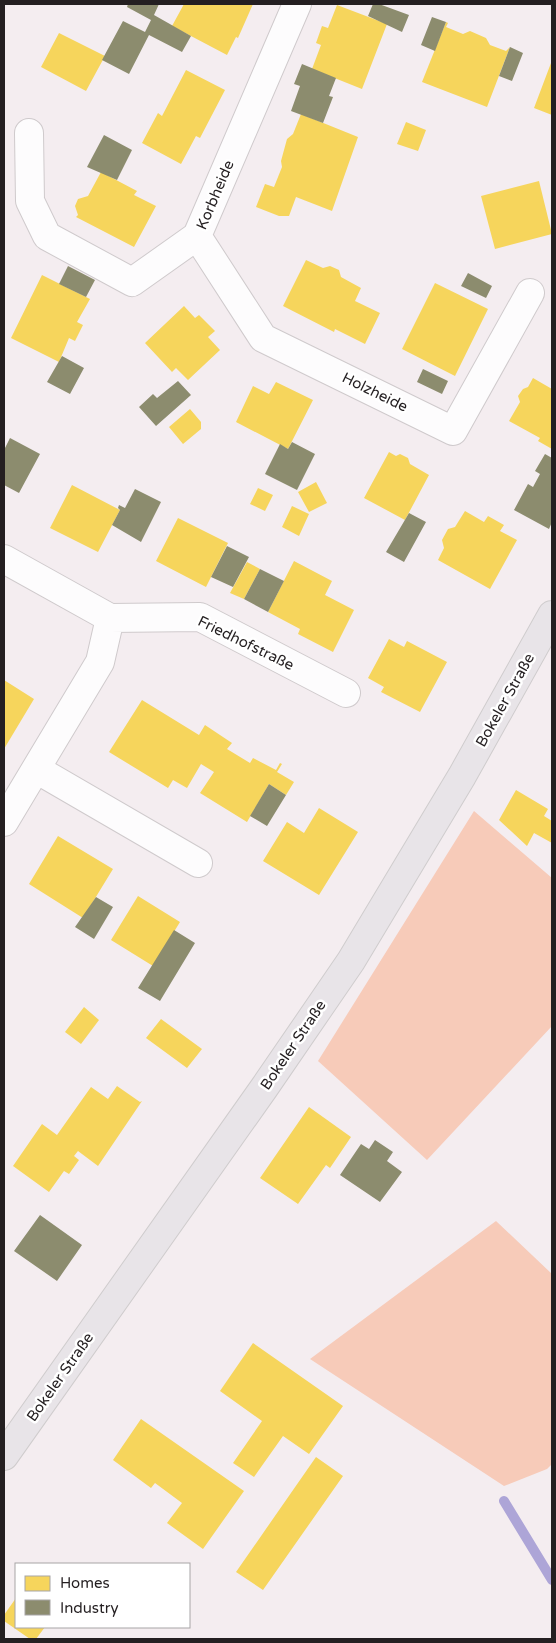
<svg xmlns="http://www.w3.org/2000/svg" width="556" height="1643" viewBox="0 0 556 1643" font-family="'Varela Round',sans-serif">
<rect width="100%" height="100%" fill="#f4edf0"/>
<path fill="#f7cbb9" d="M474 811 552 878V1026L427 1160 318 1061Z
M496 1221 552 1274V1464L547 1469 504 1486 310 1359Z"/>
<path fill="#f6d55c" d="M184 4H253L238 38 236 37 227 55 172 26Z
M337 5 387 24 362 89 312 69 321 45 316 43 322 26 328 28Z
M446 22 448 23 446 27 463 34 470 31 486 38 490 45 506 51 510 47 487 107 422 82Z
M59 33 105 56 86 91 41 67Z
M551 63 552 64V115L534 108Z
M186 70 225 90 200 138 196 136 181 164 142 143 158 113 162 116Z
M301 114 358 137 332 211 296 197 289 216H279L256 207 265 184 274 187 282 167 281 161 287 139 293 134Z
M406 122 426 130 418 151 397 144Z
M101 172 137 191 134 195 156 206 134 247 76 217 78 215 75 206 78 199 88 196Z
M539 181 552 234 495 249 481 196Z
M306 260 323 268 330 266 339 270 341 277 361 288 355 301 380 313 365 344 335 329 334 332 283 306Z
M42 275 90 299 77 322 83 325 75 341 69 338 59 362 11 338Z
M435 283 488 309 455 376 402 349Z
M184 306 195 318 199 315 215 331 208 337 220 350 188 380 176 368 172 372 145 343Z
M533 378 552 389V449L538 441 540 438 509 421 520 402 518 396 523 389 528 387Z
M276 382 313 400 288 449 236 422 253 386 269 394Z
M190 409 201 422V429L183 444 169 427Z
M389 452 396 456 400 454 408 458 410 464 429 475 405 520 364 498Z
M316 482 327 503 309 512 298 492Z
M72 485 120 510 98 552 50 528Z
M258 488 273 495 265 511 250 504Z
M292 506 309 514 299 536 282 527Z
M465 511 484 522 488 516 504 525 500 531 517 540 490 589 438 560 444 548 442 540 448 529 455 527Z
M178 518 228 543 206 587 156 561Z
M294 561 332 581 325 595 354 610 333 652 298 634 300 629 268 612Z
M247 562 260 569 244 599 230 593Z
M389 639 404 647 407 641 447 662 420 712 381 692 384 687 368 678Z
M4 680 34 699 4 749Z
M142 700 199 735 205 725 232 743 227 749 250 763 253 758 276 770 280 763 282 764 277 772 294 782 286 795 269 784 247 822 200 793 214 772 201 764 187 788 173 780 168 788 109 752Z
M516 790 548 809 544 816 552 821V843L534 833 527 846 499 820Z
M319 808 358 832 319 895 263 861 287 822 304 833Z
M58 836 113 869 83 918 29 884Z
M138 896 180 922 153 966 111 940Z
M84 1007 99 1020 81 1044 65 1032Z
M161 1019 202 1049 187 1068 146 1038Z
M117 1086 140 1102 142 1101 98 1166 78 1151 74 1156 79 1160 69 1174 64 1171 49 1192 13 1166 42 1124 57 1135 91 1087 108 1099Z
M309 1107 351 1137 330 1168 326 1165 298 1204 260 1178Z
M253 1343 343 1406 309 1454 283 1436 254 1477 233 1463 262 1421 220 1391Z
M141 1419 244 1491 203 1549 167 1523 182 1503 155 1483 151 1488 113 1460Z
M316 1457 343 1476 263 1590 236 1572Z
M16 1598V1627H45L36 1639H30L4 1621V1615Z"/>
<path fill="#8c8c6e" d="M128 4H159L154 15 191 36 182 52 149 35 129 74 102 60 123 21 145 32 151 20 127 7Z
M373 4H379L409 15 402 32 368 16Z
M432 17 446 22 435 51 421 45Z
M510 47 523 53 512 81 499 76Z
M302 64 336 78 329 96 333 97 323 123 291 111 300 86 294 84Z
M104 135 132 150 117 180 87 167Z
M68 266 95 280 86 297 59 284Z
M468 273 492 286 486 298 461 286Z
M62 356 84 368 70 394 47 382Z
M423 369 448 381 442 394 417 382Z
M178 381 191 395 156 426 139 407 153 394 157 398Z
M10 438 40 454 19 493 4 485V450Z
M292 442 315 454 297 490 265 474 280 444 288 449Z
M545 454 552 458V522L549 529 514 510 528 484 533 487 540 474 535 471Z
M135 489 161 502 141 542 112 525 120 510 118 508 119 505 125 508Z
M409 513 426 522 404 562 386 552Z
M227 546 249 557 233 587 211 577Z
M260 569 284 581 268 612 244 599Z
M269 784 286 795 267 826 250 816Z
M96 897 113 907 94 939 75 927Z
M174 930 195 943 160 1001 138 988Z
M375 1140 393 1152 387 1161 402 1172 380 1202 340 1175 361 1144 369 1149Z
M40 1215 82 1245 57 1281 14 1251Z"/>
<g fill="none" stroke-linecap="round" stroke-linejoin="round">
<path stroke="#ada5d7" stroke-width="10" d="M504 1501 552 1580"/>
<g stroke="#cfcacc" stroke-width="30">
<path id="minor" d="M29 133 30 201 47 236 132 282 197 236 297 4
M197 236 263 338 453 431 530 293
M4 559 110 618 100 662 4 822
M110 618 200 617 346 693
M36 769 198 863"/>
</g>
<g stroke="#cfcccd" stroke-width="30">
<path id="major" d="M4 1456 264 1088 351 961 462 776 552 615"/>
</g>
<use href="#minor" stroke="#fdfcfd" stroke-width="28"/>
<use href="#major" stroke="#e8e4e8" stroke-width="28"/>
</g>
<g text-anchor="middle" stroke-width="5" stroke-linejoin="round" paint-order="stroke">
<g font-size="15" fill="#241f21" stroke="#fff">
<text transform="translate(215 195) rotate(-67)" y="5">Korbheide</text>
<text transform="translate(375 392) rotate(26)" y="5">Holzheide</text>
<text transform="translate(246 643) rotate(26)" y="5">Friedhofstraße</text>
<text transform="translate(505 700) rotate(-61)" y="5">Bokeler Straße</text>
<text transform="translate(293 1045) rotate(-56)" y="5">Bokeler Straße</text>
<text transform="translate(60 1377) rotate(-55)" y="5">Bokeler Straße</text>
</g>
</g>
<rect width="556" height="1643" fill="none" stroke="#241f21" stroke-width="10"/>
<rect x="15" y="1563" width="175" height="65" fill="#ffffff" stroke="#a7a5a6"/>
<rect x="25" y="1576" width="25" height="15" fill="#f6d55c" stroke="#a7a5a6"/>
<text x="60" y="1588" font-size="15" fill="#241f21">Homes</text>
<rect x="25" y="1600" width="25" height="15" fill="#8c8c6e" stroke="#a7a5a6"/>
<text x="60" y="1613" font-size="15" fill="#241f21">Industry</text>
</svg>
